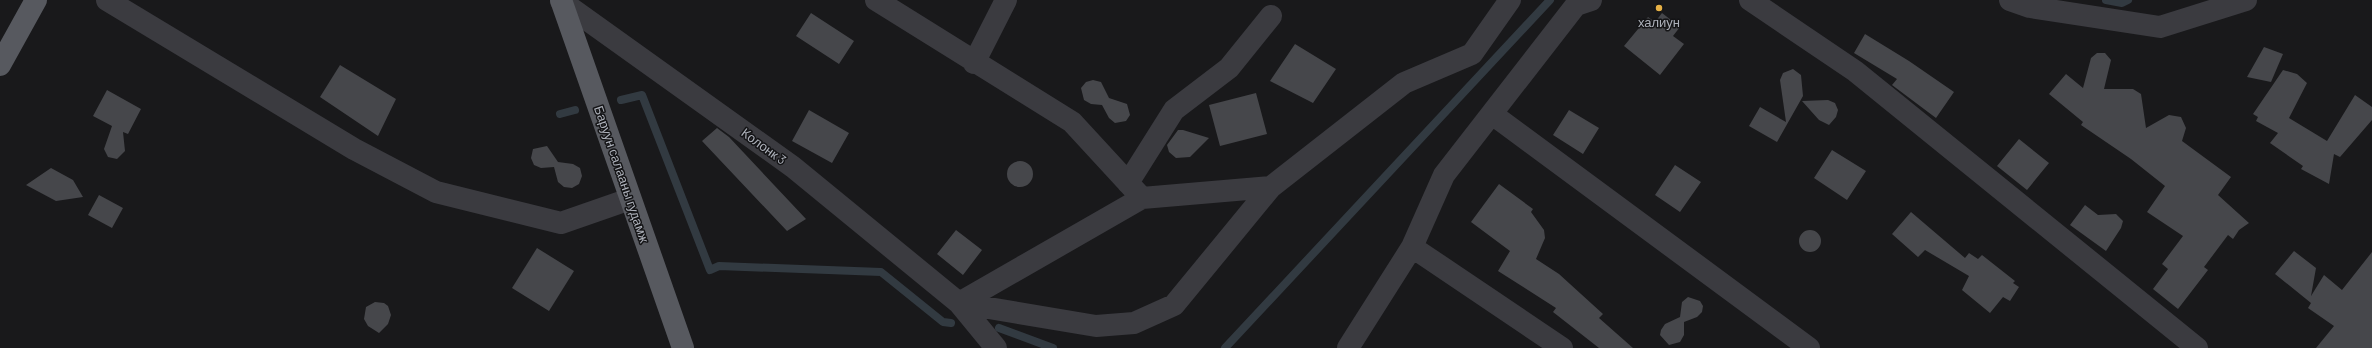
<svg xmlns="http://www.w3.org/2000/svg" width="2372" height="348" viewBox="0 0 2372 348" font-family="Barlow,sans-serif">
<rect width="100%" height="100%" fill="#19191b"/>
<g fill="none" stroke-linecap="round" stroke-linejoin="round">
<path stroke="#323a41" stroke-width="8" d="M2106 0 2122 3 2128 0
M621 100 642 95 710 270 719 266 881 272 943 322 951 323
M560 114 575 110
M999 328 1053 348
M1225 348 1550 0"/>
</g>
<path fill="#46474b" d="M811 13 854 41 839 64 796 36Z
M1662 13 1680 27 1673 36 1684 44 1660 75 1624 46 1648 17 1655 22Z
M1865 34 1909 61 1954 92 1936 118 1892 85 1897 79 1854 53Z
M1295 44 1336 69 1313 103 1270 81Z
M2264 47 2283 54 2271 82 2247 77Z
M2097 53H2105L2111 60 2104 89H2133L2141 94 2146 128 2169 115 2181 117 2186 128 2182 141 2231 177 2218 195 2249 223 2239 230 2233 239 2228 235 2204 267 2208 270 2178 309 2153 289 2168 269 2162 264 2183 236 2147 212 2165 186 2131 159 2081 125 2083 122 2049 94 2066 74 2083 88 2091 58Z
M340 65 396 99 378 136 320 97Z
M1793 69 1801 75 1803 96 1777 142 1749 126 1760 107 1786 122 1780 80 1783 73Z
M2283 70 2297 74 2307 83 2289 118 2327 141 2355 95 2372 107V120L2340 157 2334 154 2329 184 2301 169 2303 166 2270 143 2278 133 2256 121 2258 117 2253 114Z
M1093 80 1101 82 1109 98 1127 104 1130 115 1126 121 1115 123 1109 118 1102 105 1091 104 1084 100 1081 88 1086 82Z
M107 90 141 109 128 134 123 132 125 151 117 159 108 157 104 149 112 126 93 116Z
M1256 93 1267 134 1220 146 1209 105Z
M1828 100 1835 103 1838 110 1836 117 1829 125 1819 120 1802 101Z
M809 110 849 133 832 163 792 141Z
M1569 110 1599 128 1583 154 1553 135Z
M717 128 729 137 806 219 787 231 702 141Z
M1178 130H1183L1209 138 1190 157 1176 158 1169 152 1167 145Z
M2019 139 2049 163 2027 190 1997 166Z
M547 146 558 162 573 164 580 168 582 176 579 184 572 188 564 187 558 182 554 167 541 168 534 165 531 158 533 149Z
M1832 150 1866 171 1847 200 1814 178Z
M1007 174a13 13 0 1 1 26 0a13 13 0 1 1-26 0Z
M1675 165 1701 182 1680 212 1655 195Z
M51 168 73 180 83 197 56 201 26 185Z
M1499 184 1533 209 1531 212 1544 230 1545 238 1536 259 1559 274 1603 314 1599 318 1633 348H1599L1553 312 1556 308 1498 271 1510 251 1471 222Z
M99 195 123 208 112 228 88 215Z
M2085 205 2098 215 2116 214 2123 221 2121 228 2106 251 2070 225Z
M1911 212 1965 258 1969 253 1978 259 1982 255 2015 281 2013 283 2019 287 2010 301 2003 297 1990 313 1962 290 1969 276 1925 250 1918 257 1892 234Z
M1799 241a11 11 0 1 1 22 0a11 11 0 1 1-22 0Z
M956 230 982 250 963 275 937 254Z
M537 248 574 271 549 311 512 288Z
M2294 251 2316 268 2311 296 2324 275 2342 290 2372 252V348H2316L2334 326 2308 308 2311 303 2275 274Z
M1688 297 1700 301 1703 306 1702 312 1697 317 1684 322V335L1680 342 1669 345 1660 335 1661 330 1665 324 1680 317 1682 302Z
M375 302 384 303 388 306 391 315 388 324 379 333 368 326 364 319 366 307Z"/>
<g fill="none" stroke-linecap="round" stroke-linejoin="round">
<path stroke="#3b3b40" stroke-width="22" d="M107 0 354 149 436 192 561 223 630 199
M876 0 1072 122 1142 198
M1750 0 1855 71 2197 348
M2010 0 2030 7 2160 27 2246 0
M561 1 793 167 959 303 996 348
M974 63 1006 0
M1492 114 1809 348
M1128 183 1174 110 1229 68 1271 16
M1412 247 1562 348
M959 303 1142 198 1271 187 1404 83 1472 54 1510 0
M959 303 1096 326 1134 323 1174 305 1271 187
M1348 348 1412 247 1444 175 1576 5 1591 0"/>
<path stroke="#57595f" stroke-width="22" d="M561 0 683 348
M0 65 36 0"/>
</g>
<circle fill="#e7b146" stroke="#141416" stroke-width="1.5" cx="1659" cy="8" r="4"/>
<g text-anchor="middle" stroke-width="3" stroke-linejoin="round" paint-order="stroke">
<g font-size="13" fill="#adb1ba" stroke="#141416">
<text x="1659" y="27">халиун</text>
</g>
<g font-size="13" fill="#adb1ba" stroke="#141416">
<text transform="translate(764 146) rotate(36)" y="5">Колонк 3</text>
<text transform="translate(622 174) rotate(71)" y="5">Баруун салааны гудамж</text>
</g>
</g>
</svg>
